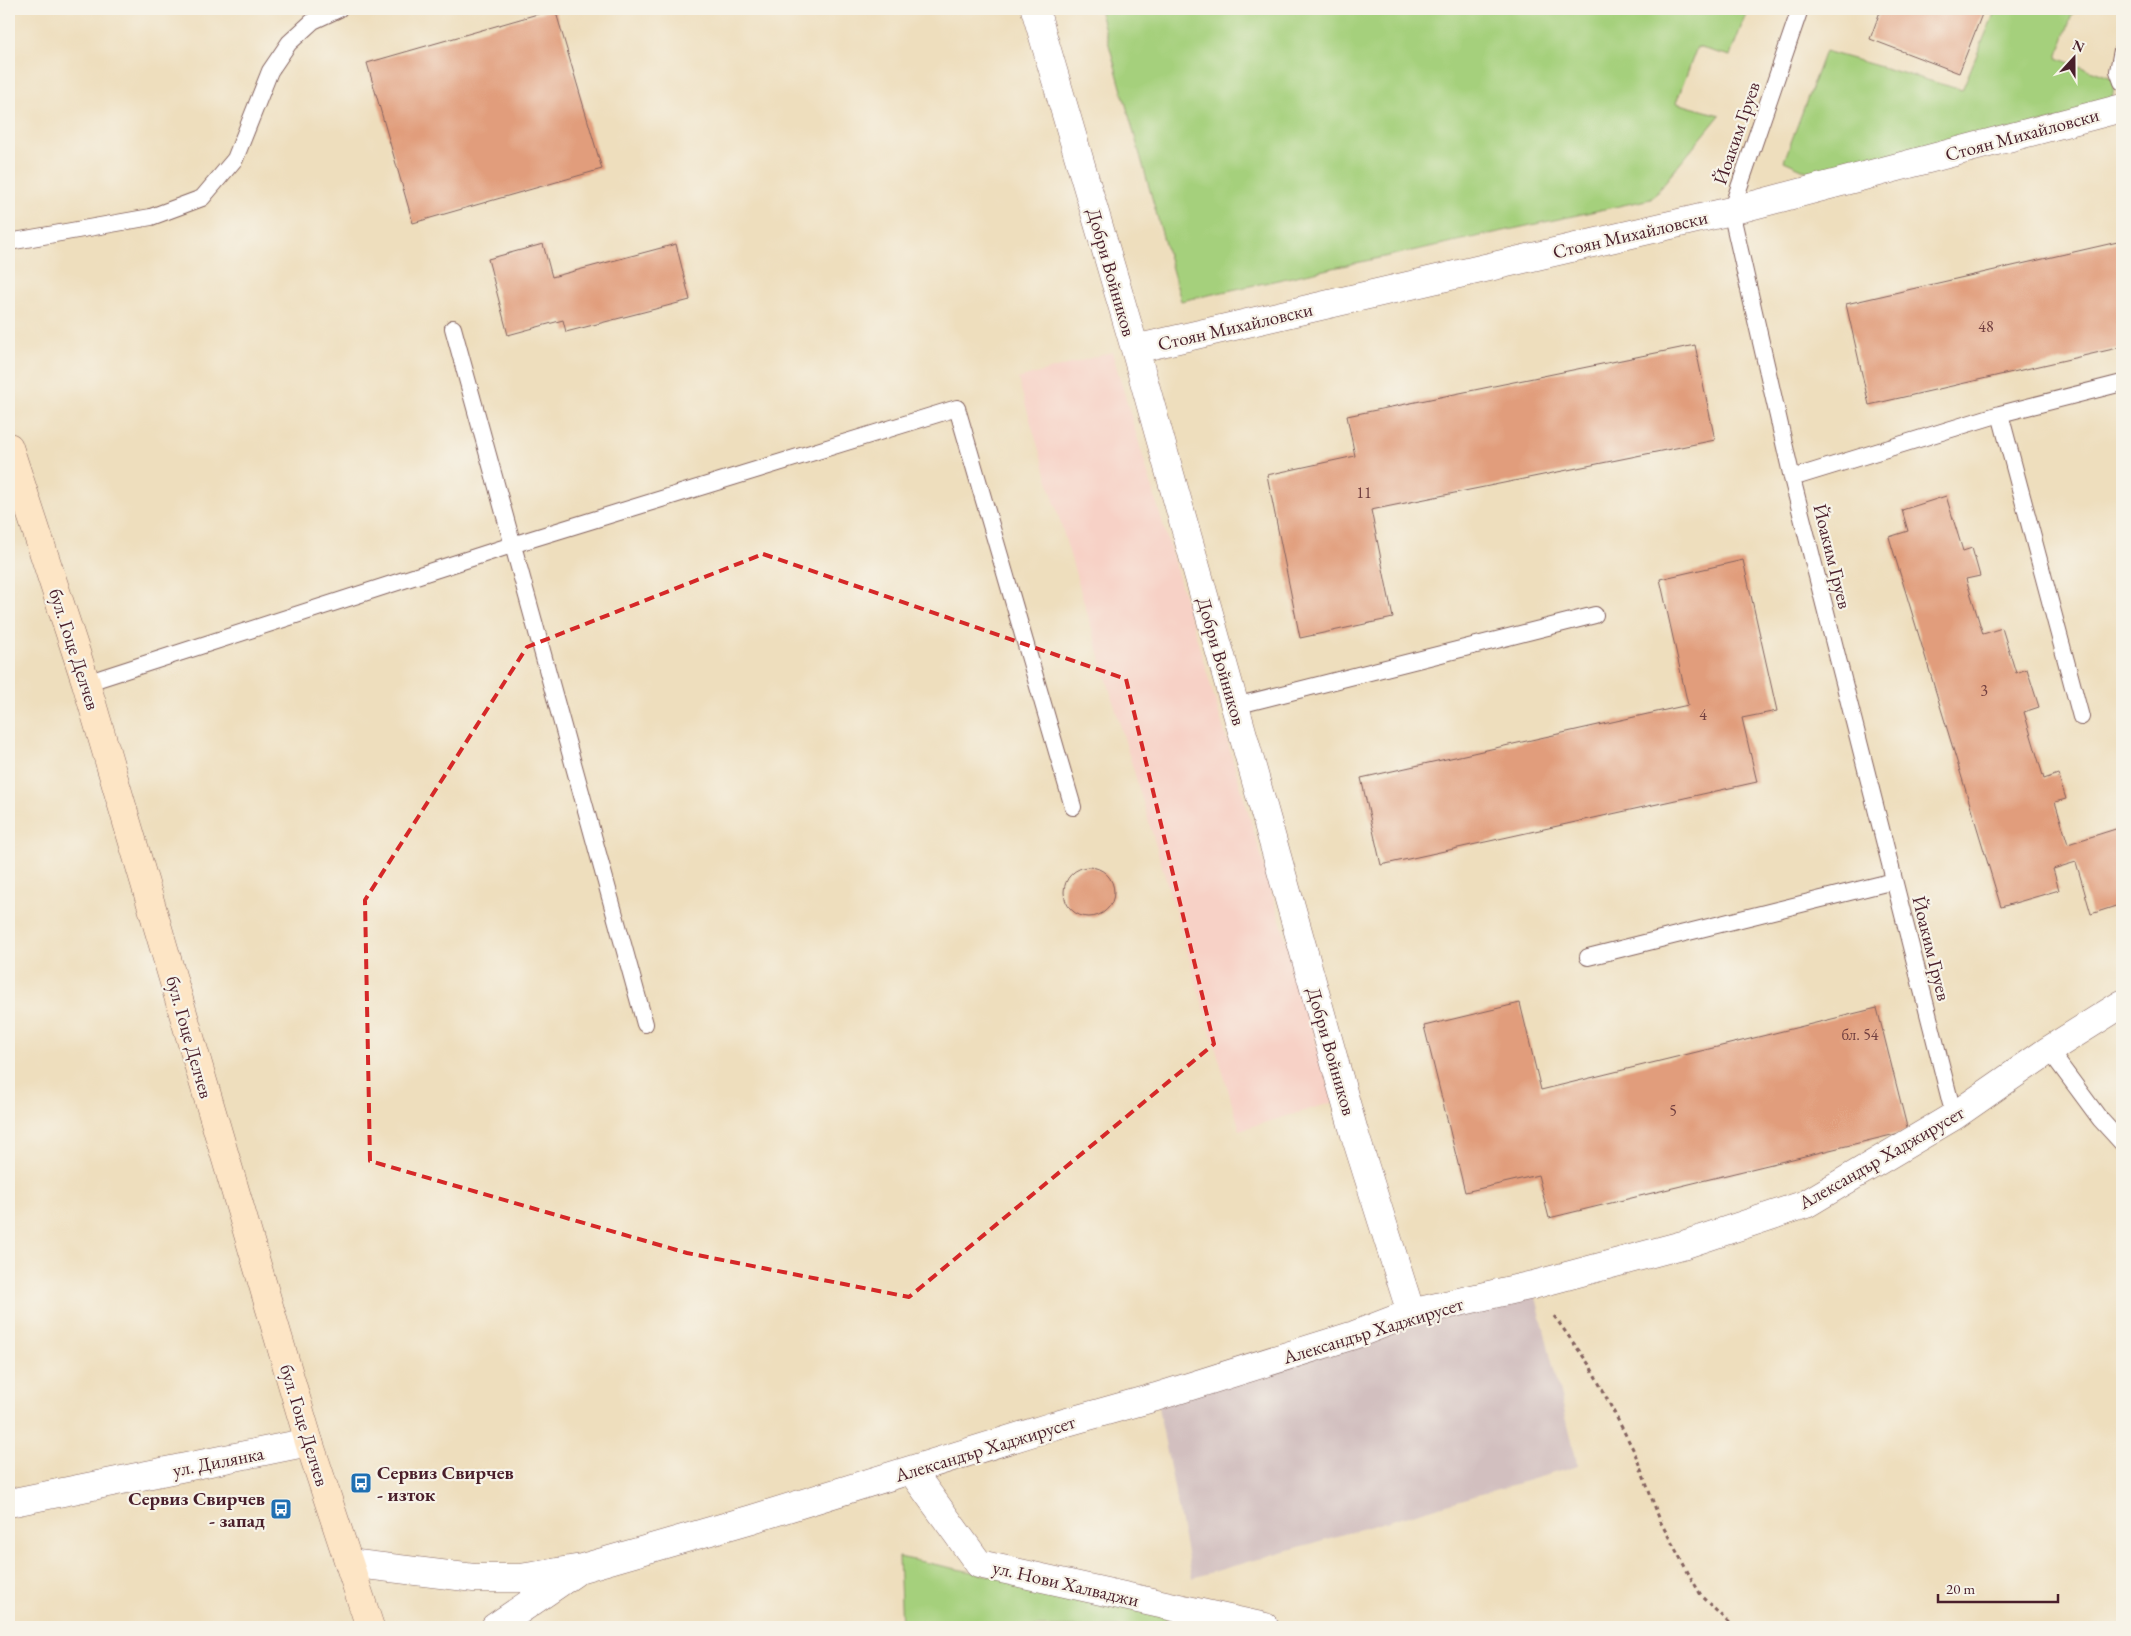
<svg xmlns="http://www.w3.org/2000/svg" width="2131" height="1636" viewBox="0 0 2131 1636" font-family="'EB Garamond',serif">
<rect width="100%" height="100%" fill="#f7f3e8"/>
<filter id="ink" filterUnits="userSpaceOnUse"><feTurbulence type="fractalNoise" baseFrequency=".02" numOctaves="2"/><feDisplacementMap in="SourceGraphic" scale="10" xChannelSelector="R" yChannelSelector="G"/><feConvolveMatrix kernelMatrix="1 2 1 2 8 2 1 2 1" color-interpolation-filters="sRGB"/></filter>
<filter id="wash" filterUnits="userSpaceOnUse"><feTurbulence type="fractalNoise" baseFrequency=".0096" numOctaves="4" result="noise"/><feDisplacementMap in="SourceGraphic" scale="20" xChannelSelector="R" yChannelSelector="G"/><feGaussianBlur stdDeviation="1.12" result="paint"/><feColorMatrix in="noise" values="0 0 0 0 0 0 0 0 0 0 0 0 0 0 0 0 0 1.4 0 .05"/><feComposite in="paint" operator="in"/></filter>
<g filter="url(#wash)">
<rect width="100%" height="100%" fill="#eedebd"/>
<path fill="#f7d1c6" d="M1112 352 1334 1102 1240 1130 1018 379Z"/>
<path fill="#d2bfbf" d="M1533 1285 1578 1466 1192 1578 1156 1397Z"/>
<path fill="#a5d07c" stroke="#787854" d="M1099 9H1748L1730 56 1697 47 1676 103 1720 115 1651 199 1181 301Z
M1996 9H2074L2057 58 2115 79 2111 108 1811 173 1784 161 1825 51 1962 90Z
M899 1557 1238 1627H902Z"/>
<g id="blocks">
<path fill="#e19d7b" d="M555 9 602 169 413 223 367 63Z
M1881 9H1984L1959 73 1870 39Z
M2122 241V347L1869 405 1846 304Z
M543 244 552 277 676 244 690 300 566 332 563 320 508 335 488 259Z
M1695 345 1715 440 1371 510 1393 618 1300 638 1267 475 1355 456 1347 416Z
M1946 496 1963 551 1972 548 1980 576 1966 579 1983 634 2002 628 2016 673 2027 669 2039 707 2024 712 2044 779 2058 774 2066 799 2055 802 2068 844 2122 827V904L2091 914 2076 862 2053 869 2059 890 2001 907 1889 537 1908 531 1902 510Z
M1743 560 1777 711 1742 718 1757 782 1381 865 1361 778 1688 705 1660 579Z
M1064 892a25 25 0 1 1 50 0a25 25 0 1 1-50 0Z
M1520 1003 1541 1090 1877 1008 1908 1131 1549 1218 1538 1175 1465 1192 1424 1026Z"/>
</g>
</g>
<g filter="url(#ink)">
<use href="#blocks" fill-opacity="0" stroke="#83625e" stroke-width="1"/>
<g fill="none" stroke-linecap="round" stroke-linejoin="round">
<g stroke="#83625e" stroke-width="18">
<path id="service" d="M1800 9 1731 211 1792 478 1954 1116
M2122 50 2118 71 2122 82
M9 242 151 217 202 198 235 159 270 71 289 43 313 21 339 9
M453 328 645 1024
M2000 414 2081 717
M1792 478 2000 414 2122 383
M86 683 512 545 957 408 1073 807
M1235 706 1595 615
M1588 957 1894 881
M2049 1050 2100 1119 2122 1143"/>
</g>
<g stroke="#83625e" stroke-width="29">
<path id="minor" d="M1035 9 1135 349 1355 1135 1411 1313
M1135 349 1731 211 2122 108
M911 1470 979 1564 1265 1627
M9 1503 309 1442
M349 1563 474 1578H520L582 1568 752 1519 1053 1426 1156 1397 1354 1335 1411 1313 1533 1285 1686 1244 1806 1204 1954 1116 2049 1050 2122 1004
M495 1627 574 1573"/>
</g>
<g stroke="#83625e" stroke-width="29">
<path id="secondary" d="M9 447 86 683 309 1442 370 1627"/>
</g>
<path stroke="#83625e" stroke-width="3" stroke-dasharray="4 4" stroke-linecap="butt" d="M1554 1316 1590 1366 1634 1451 1661 1523 1690 1576 1702 1597 1733 1627"/>
<use href="#service" stroke="#fff" stroke-width="16"/>
<use href="#minor" stroke="#fff" stroke-width="28"/>
<use href="#secondary" stroke="#fde5c5" stroke-width="28"/>
</g>
</g>
<path fill="none" stroke="#d62828" stroke-width="4" stroke-dasharray="10 6" stroke-linejoin="round" d="M763 554 1126 679 1214 1044 909 1297 687 1253 370 1161 365 900 527 647Z"/>
<defs>
<g id="bus-square" transform="scale(1.125)"><rect x="-9" y="-9" width="18" height="18" rx="4" fill="#1f6fb2" stroke="#f7f3e8"/><path d="M-5-6H5V4H4V6H2V4H-2V6H-4V4H-5ZM-3.5-4V0h7V-4ZM-3.5 1.2v1.5H-2V1.2ZM2 1.2v1.5H3.5V1.2Z" fill="#fff"/></g>
</defs>
<g fill-rule="evenodd">
<use href="#bus-square" x="361" y="1483"/>
<use href="#bus-square" x="281" y="1509"/>
</g>
<g text-anchor="middle" stroke-width="4.5" stroke-linejoin="round" paint-order="stroke">
<g font-size="16" fill="#703e3f">
<text x="1986" y="332">48</text>
<text x="1364" y="498">11</text>
<text x="1984" y="696">3</text>
<text x="1703" y="720">4</text>
<text x="1860" y="1040">бл. 54</text>
<text x="1673" y="1116">5</text>
</g>
<g font-size="19" fill="#4a1f2b" stroke="#f7f3e8">
<text transform="translate(1736 133) rotate(-71)" y="7">Йоаким Груев</text>
<text transform="translate(2022 134) rotate(-15)" y="7">Стоян Михайловски</text>
<text transform="translate(1630 234) rotate(-13)" y="7">Стоян Михайловски</text>
<text transform="translate(1112 272) rotate(74)" y="7">Добри Войников</text>
<text transform="translate(1235 326) rotate(-13)" y="7">Стоян Михайловски</text>
<text transform="translate(1833 556) rotate(76)" y="7">Йоаким Груев</text>
<text transform="translate(75 649) rotate(72)" y="7">бул. Гоце Делчев</text>
<text transform="translate(1222 661) rotate(74)" y="7">Добри Войников</text>
<text transform="translate(1932 948) rotate(76)" y="7">Йоаким Груев</text>
<text transform="translate(190 1037) rotate(74)" y="7">бул. Гоце Делчев</text>
<text transform="translate(1332 1051) rotate(74)" y="7">Добри Войников</text>
<text transform="translate(1881 1157) rotate(-30)" y="7">Александър Хаджирусет</text>
<text transform="translate(1373 1330) rotate(-17)" y="7">Александър Хаджирусет</text>
<text transform="translate(305 1425) rotate(73)" y="7">бул. Гоце Делчев</text>
<text transform="translate(985 1448) rotate(-17)" y="7">Александър Хаджирусет</text>
<text transform="translate(218 1461) rotate(-11)" y="7">ул. Дилянка</text>
<text transform="translate(1066 1583) rotate(13)" y="7">ул. Нови Халваджи</text>
</g>
<g font-size="19" font-weight="bold" fill="#4a1f2b" stroke="#f7f3e8" text-anchor="start">
<text x="377" y="1479">Сервиз Свирчев<tspan x="377" dy="22">- изток</tspan></text>
<text x="265" y="1505" text-anchor="end">Сервиз Свирчев<tspan x="265" dy="22">- запад</tspan></text>
</g>
</g>
<rect width="2131" height="1636" fill="none" stroke="#f7f3e8" stroke-width="30"/>
<g transform="translate(2074 58) rotate(21)" stroke="#f7f3e8" stroke-width="4" paint-order="stroke">
<path d="M0-4L9 19L0 12L-9 19Z" fill="#4a1f2b"/>
<text y="-8" font-size="14" font-weight="bold" text-anchor="middle" fill="#4a1f2b">N</text>
</g>
<path d="M1938 1594v8h120v-8" fill="none" stroke="#4a1f2b" stroke-width="2.5"/>
<text x="1946" y="1594" font-size="15" fill="#4a1f2b" stroke="#f7f3e8" stroke-width="4" paint-order="stroke">20 m</text>
</svg>
